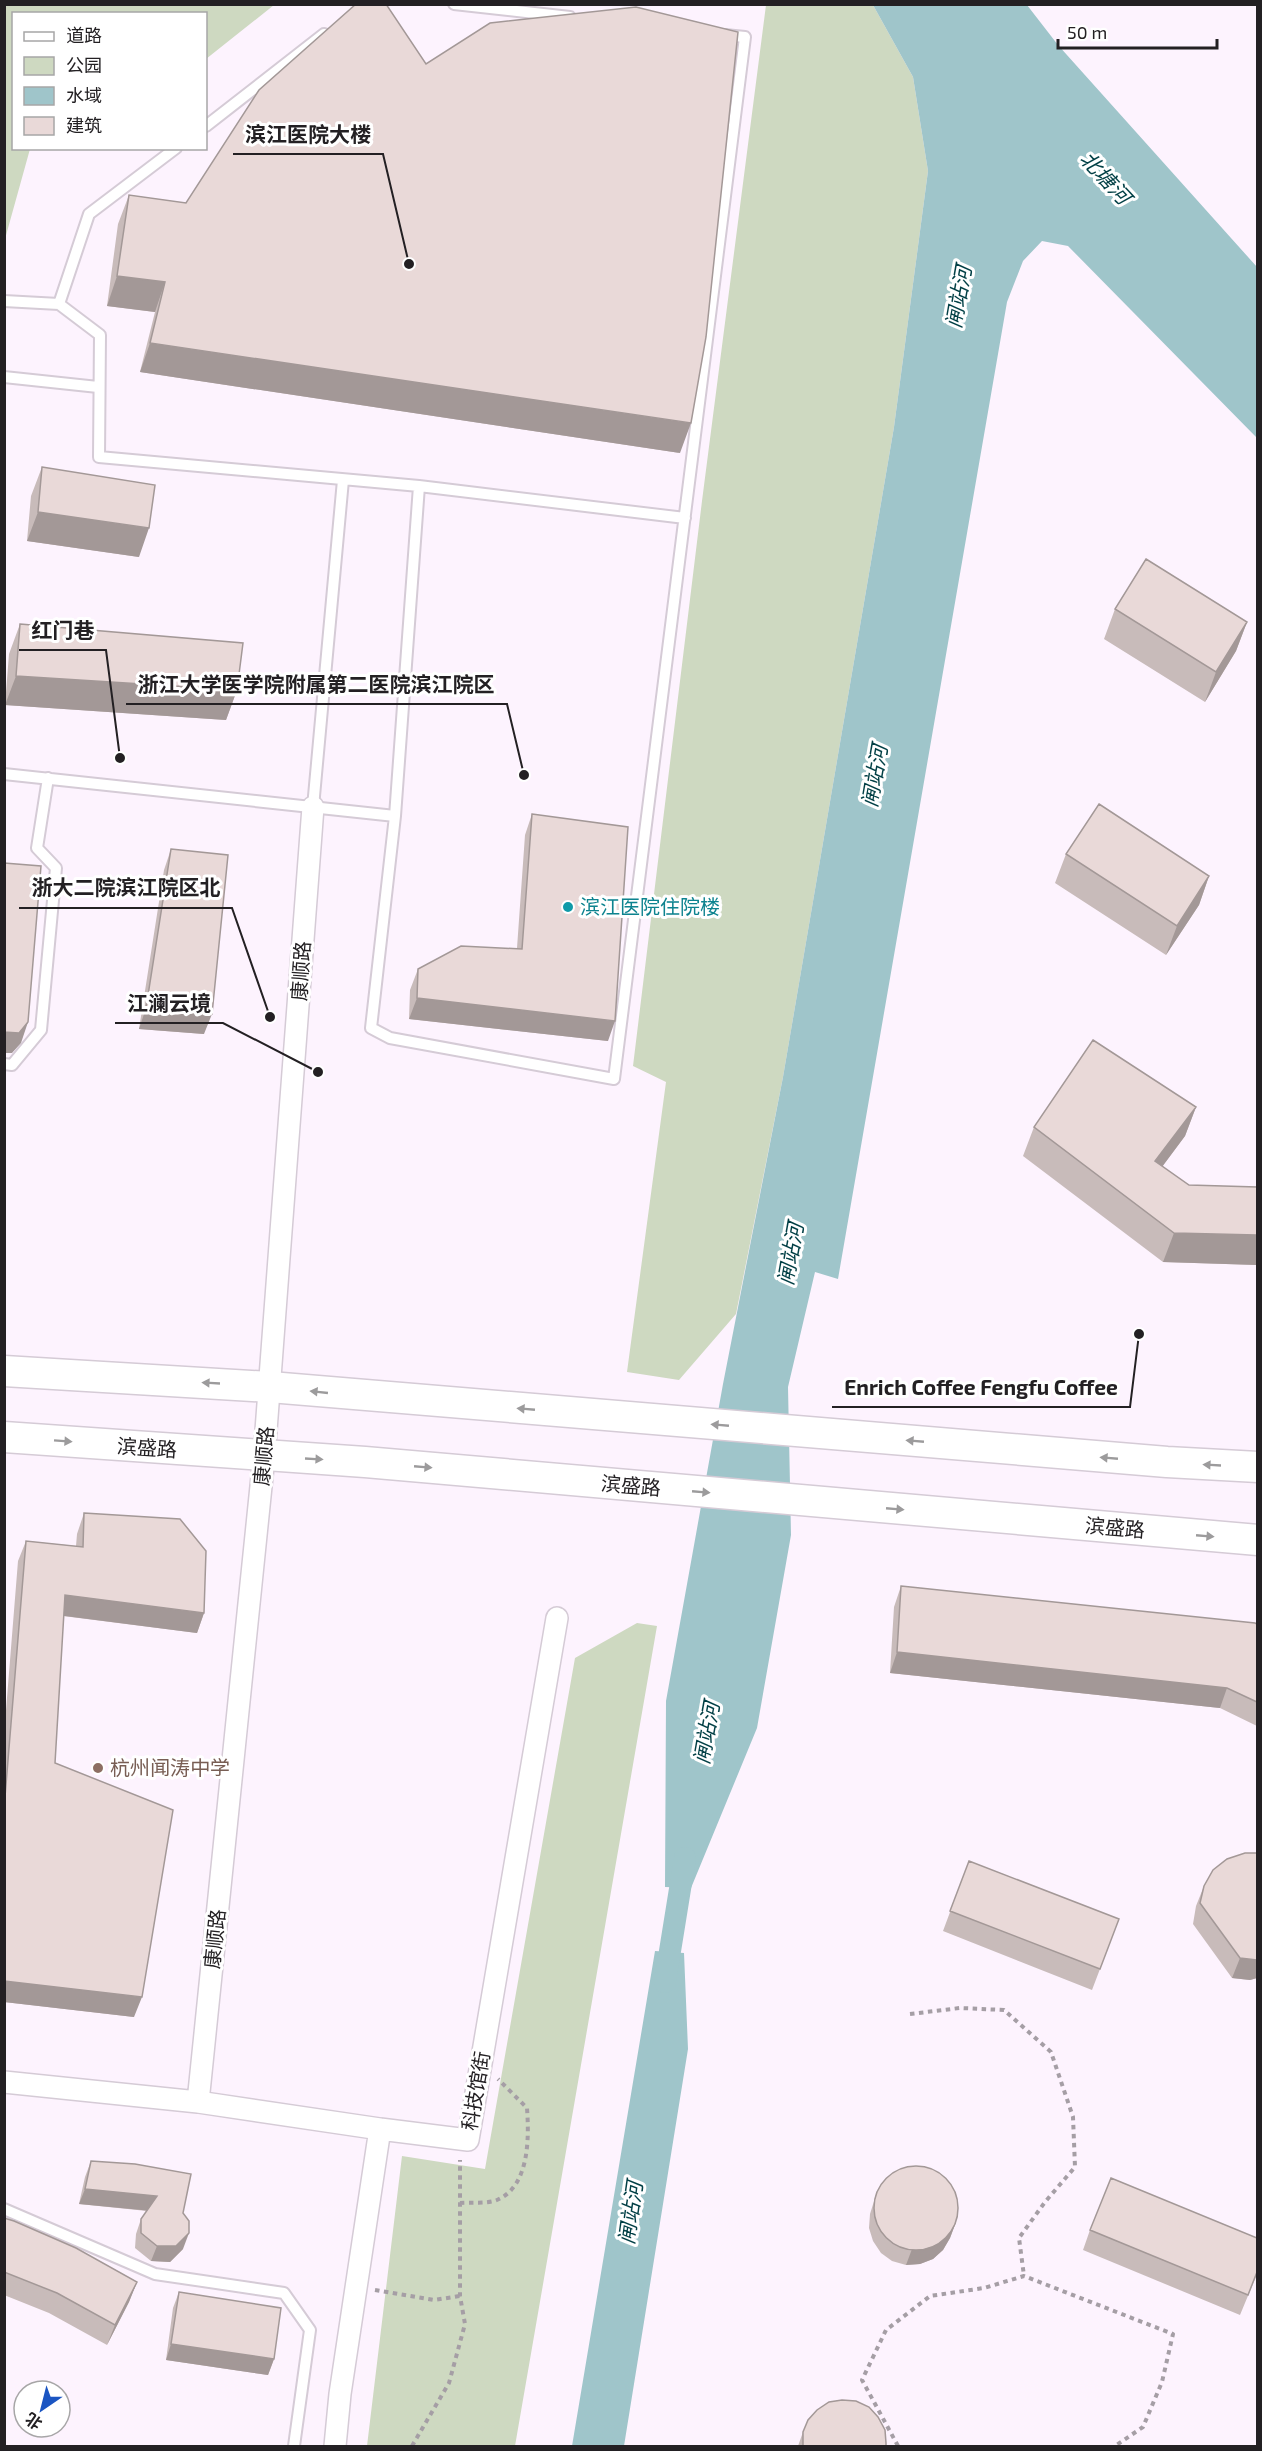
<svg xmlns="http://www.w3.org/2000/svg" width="1262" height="2451" viewBox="0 0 1262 2451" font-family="'Exo 2','Noto Sans SC',sans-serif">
<rect width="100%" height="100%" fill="#fdf3fe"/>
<path fill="#ced9c1" d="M5 4H274V5L206 59V14H14V148L30 149 5 239Z
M766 5H873L913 77 928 171 894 427 783 1077 736 1314 679 1380 627 1372 666 1082 633 1066 702 501Z
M637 1623 657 1626 515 2446H367L402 2156 485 2169 575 1658Z"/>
<path fill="#9fc5ca" d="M873 5H1027L1058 45 1257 267V438L1068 246 1042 241 1023 261 1007 302 838 1279 815 1272 788 1387 791 1535 757 1728 691 1888 665 1887 666 1701 723 1384 783 1077 894 427 928 171 913 77Z
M655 1951 684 1953 688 2049 624 2446H572Z"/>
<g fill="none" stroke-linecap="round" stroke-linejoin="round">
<path stroke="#9fc5ca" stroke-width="22" d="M665 1982 685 1858"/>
<g stroke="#d5cbd6" stroke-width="14">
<path id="lane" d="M454 4 570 17
M206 126 324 34
M4 301 59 304 89 214 176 148
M59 304 100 335 99 457 419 486 685 518
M4 377 98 387
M4 774 395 816 371 1028 390 1038 614 1079 745 37 725 35
M313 807 343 480
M395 816 419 486
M4 1064 12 1065 41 1030 56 868 37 848 48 778
M4 2209 155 2274 284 2293 310 2330 294 2446"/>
</g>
<g stroke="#d5cbd6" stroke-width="24">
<path id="street" d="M4 2082 198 2102 380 2129 468 2140 557 1618
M198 2102 264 1457 313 807
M335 2446 340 2394 380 2129"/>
</g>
<g stroke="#d5cbd6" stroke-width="33">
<path id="secondary" d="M4 1371 270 1387 1167 1462 1258 1467
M4 1437 365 1462 1258 1540"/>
</g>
<path stroke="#a59ea5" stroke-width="4" stroke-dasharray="4.5 4.5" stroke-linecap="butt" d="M910 2014 960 2008 1004 2010 1051 2052 1073 2117 1075 2167 1045 2202 1019 2238 1024 2276
M460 2203C471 2202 487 2204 497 2200 530 2186 529 2137 527 2108L498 2079
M375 2290 434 2300 460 2296
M412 2446 449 2383 465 2324 460 2296V2160
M898 2446 862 2380 886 2330 930 2296 984 2288 1024 2276 1173 2334 1162 2382 1143 2427 1115 2446"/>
<use href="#lane" stroke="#fff" stroke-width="10"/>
<use href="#street" stroke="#fff" stroke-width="21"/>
<use href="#secondary" stroke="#fff" stroke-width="30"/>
</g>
<path fill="#c8bbba" d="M129 195 186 203 680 453 140 372 155 312 107 306 118 224Z
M42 467 139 557 27 541 31 496Z
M1115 609 1247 622 1236 651 1205 702 1104 639Z
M20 624 237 690 226 720 5 705 9 654Z
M532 814 608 1041 409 1019 410 990 418 969 517 948 525 835Z
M171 849 204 1034 139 1029 164 870Z
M1066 854 1209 876 1199 905 1166 955 1055 883Z
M1196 1107 1185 1136 1162 1167 1189 1185 1257 1187V1265L1163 1262 1023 1156 1034 1127Z
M84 1513 204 1613 197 1633 63 1616 55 1763 134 2017 4 2002V1735L18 1561 26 1541 76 1546 77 1534Z
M901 1586 1257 1624V1726L1220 1708 890 1673 894 1607Z
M1257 1853V1978L1250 1980 1232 1978 1193 1924 1196 1906 1204 1886Z
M969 1861 1119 1919 1092 1990 943 1931Z
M91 2161 183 2213V2249L170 2262 151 2261 135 2248 136 2234 141 2219 147 2211 79 2204 85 2177Z
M875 2198 956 2222 950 2238 943 2250 933 2259 920 2264 906 2265 892 2261 881 2253 873 2241 869 2228 870 2214Z
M4 2218 137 2282 129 2302 107 2345 49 2313 4 2295Z
M1090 2230 1257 2274 1240 2315 1083 2250Z
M179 2292 274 2359 268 2375 166 2360 173 2308Z
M803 2432 886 2446H798Z"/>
<path fill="#a39897" d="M117 276 165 282 155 312 107 306Z
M150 343 691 423 680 453 140 372Z
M38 512 149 528 139 557 27 541Z
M1247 622 1236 651 1205 702 1216 672Z
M16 676 237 690 226 720 5 705Z
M1209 876 1199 905 1166 955 1177 926Z
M417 998 615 1021 608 1041 409 1019Z
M146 1008 212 1014 204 1034 139 1029Z
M28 1022 21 1043 12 1053H4V1032Z
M1196 1107 1185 1136 1144 1191 1155 1161Z
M1174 1233 1257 1235V1265L1163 1262Z
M65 1595 204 1613 197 1633 57 1615Z
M897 1652 1227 1688 1220 1708 890 1673Z
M1240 1958 1257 1960V1978L1250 1980 1232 1978Z
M4 1981 142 1997 134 2017 4 2002Z
M85 2189 157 2196 152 2211 79 2204Z
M956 2222 950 2238 943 2250 933 2259 920 2264 906 2265 912 2249Z
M189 2233 183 2249 170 2262 151 2261 157 2246Z
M137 2282 129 2302 107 2345 115 2325Z
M171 2344 274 2359 268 2375 166 2360Z"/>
<path fill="#e9d9d8" stroke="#a39897" stroke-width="1.5" d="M356 4H386L426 64 490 23 636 7 738 32 706 337 691 423 150 343 165 282 117 276 129 195 186 203 259 90Z
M42 467 155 485 149 528 38 512Z
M1146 559 1247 622 1216 672 1115 609Z
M20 624 243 643 237 690 16 676Z
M1099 804 1209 876 1177 926 1066 854Z
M532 814 628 827 615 1021 417 998 418 969 461 946 522 949Z
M171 849 228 855 212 1014 146 1008Z
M4 863 41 866 28 1022 19 1033 4 1032Z
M1093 1040 1196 1107 1155 1161 1189 1185 1257 1187V1235L1174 1233 1034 1127Z
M84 1513 180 1519 206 1551 204 1613 65 1595 55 1763 173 1810 142 1997 4 1981V1809L26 1541 83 1547Z
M901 1586 1255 1623 1257 1624V1702L1227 1688 897 1652Z
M1245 1853H1257V1960L1240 1958 1200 1903 1204 1886 1213 1870 1227 1859Z
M969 1861 1119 1919 1100 1969 950 1911Z
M91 2161 135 2164 191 2174 183 2213 189 2221V2233L176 2246H157L141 2233V2219L157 2196 85 2189Z
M874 2208a42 42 0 1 1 84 0a42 42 0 1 1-84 0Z
M1111 2178 1257 2238V2272L1248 2295 1090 2230Z
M4 2218 14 2221 76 2248 137 2282 115 2325 57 2293 4 2272Z
M179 2292 281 2308 274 2359 171 2344Z
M842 2400 856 2401 869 2407 878 2417 885 2430 886 2443V2446H803V2432L808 2420 817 2410 829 2402Z"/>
<defs><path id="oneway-solid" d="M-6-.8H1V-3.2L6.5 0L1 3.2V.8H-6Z" transform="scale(1.5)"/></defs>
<g fill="#9c9b9c">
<use href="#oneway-solid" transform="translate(211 1383) rotate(-177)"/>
<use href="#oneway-solid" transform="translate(319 1392) rotate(-174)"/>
<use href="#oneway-solid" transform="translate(526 1409) rotate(-175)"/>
<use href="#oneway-solid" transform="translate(720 1425) rotate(-175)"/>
<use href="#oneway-solid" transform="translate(63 1441) rotate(4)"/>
<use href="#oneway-solid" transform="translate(915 1441) rotate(-175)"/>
<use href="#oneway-solid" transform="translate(1109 1458) rotate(-175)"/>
<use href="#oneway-solid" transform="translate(314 1459) rotate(3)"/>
<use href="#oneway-solid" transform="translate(1212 1465) rotate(-177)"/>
<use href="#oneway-solid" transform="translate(423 1467) rotate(5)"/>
<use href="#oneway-solid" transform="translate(701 1492) rotate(5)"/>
<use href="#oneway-solid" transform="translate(895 1509) rotate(5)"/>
<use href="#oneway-solid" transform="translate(1205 1536) rotate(5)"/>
</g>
<circle fill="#0f9aa8" stroke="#fff" stroke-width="2" cx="568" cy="907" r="6"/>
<circle fill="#8d6e63" stroke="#fff" stroke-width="2" cx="98" cy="1768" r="6"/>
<g text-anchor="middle" stroke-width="6" stroke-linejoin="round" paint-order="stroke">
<g font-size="20" fill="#0d838f" stroke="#fff" text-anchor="start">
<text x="580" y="914">滨江医院住院楼</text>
</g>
<g font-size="20" fill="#232023" stroke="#fff">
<text transform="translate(301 971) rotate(-86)" y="7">康顺路</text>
<text transform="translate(147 1448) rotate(4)" y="7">滨盛路</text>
<text transform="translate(264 1456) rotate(-85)" y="7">康顺路</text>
<text transform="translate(631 1486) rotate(5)" y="7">滨盛路</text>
<text transform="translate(1115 1528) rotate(5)" y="7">滨盛路</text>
<text transform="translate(215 1939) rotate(-84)" y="7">康顺路</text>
<text transform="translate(476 2091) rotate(-80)" y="7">科技馆街</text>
</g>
<g font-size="20" fill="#785e54" stroke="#fff" text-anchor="start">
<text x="110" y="1775">杭州闻涛中学</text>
</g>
<g font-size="21" font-style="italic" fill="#013f45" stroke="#fff">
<text transform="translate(1105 178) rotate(47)" y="7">北塘河</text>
<text transform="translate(959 297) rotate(-80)" y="7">闸站河</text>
<text transform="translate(875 776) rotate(-80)" y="7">闸站河</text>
<text transform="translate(791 1254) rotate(-80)" y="7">闸站河</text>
<text transform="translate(707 1733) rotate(-80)" y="7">闸站河</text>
<text transform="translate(631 2213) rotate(-82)" y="7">闸站河</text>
</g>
</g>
<path fill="none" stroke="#232023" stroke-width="2" d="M409 264L383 154H233M120 758L106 650H19M524 775L507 704H126M270 1017L232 908H19M318 1072L223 1023H115M1139 1334L1130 1407H832"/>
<g fill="#232023" stroke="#fff" stroke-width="2">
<circle cx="409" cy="264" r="6"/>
<circle cx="120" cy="758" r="6"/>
<circle cx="524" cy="775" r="6"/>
<circle cx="270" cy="1017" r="6"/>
<circle cx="318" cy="1072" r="6"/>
<circle cx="1139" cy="1334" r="6"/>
</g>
<g font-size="21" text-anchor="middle" font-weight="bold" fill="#232023" stroke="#fff" stroke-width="6" stroke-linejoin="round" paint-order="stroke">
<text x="308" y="142">滨江医院大楼</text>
<text x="63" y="638">红门巷</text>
<text x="316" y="692">浙江大学医学院附属第二医院滨江院区</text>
<text x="126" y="895">浙大二院滨江院区北</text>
<text x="169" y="1011">江澜云境</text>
<text x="981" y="1395">Enrich Coffee Fengfu Coffee</text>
</g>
<rect width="1262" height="2451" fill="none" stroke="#232023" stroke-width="12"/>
<rect x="12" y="12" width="195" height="138" fill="#ffffff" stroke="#a7a6a7" stroke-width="1.5"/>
<rect x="24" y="32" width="30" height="9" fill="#ffffff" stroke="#a7a6a7" stroke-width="1.5"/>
<text x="66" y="42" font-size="18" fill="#232023">道路</text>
<rect x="24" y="57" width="30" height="18" fill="#ced9c1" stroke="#a7a6a7" stroke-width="1.5"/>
<text x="66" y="72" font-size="18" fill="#232023">公园</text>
<rect x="24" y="87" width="30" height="18" fill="#9fc5ca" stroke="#a7a6a7" stroke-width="1.5"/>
<text x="66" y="102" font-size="18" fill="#232023">水域</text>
<rect x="24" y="117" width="30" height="18" fill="#e9d9d8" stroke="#a7a6a7" stroke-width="1.5"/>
<text x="66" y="132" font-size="18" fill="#232023">建筑</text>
<g transform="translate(42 2409) rotate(215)"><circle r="28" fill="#ffffff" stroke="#a7a6a7" stroke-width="1.5"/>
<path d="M0-4.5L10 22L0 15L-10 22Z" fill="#1b55c2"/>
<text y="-9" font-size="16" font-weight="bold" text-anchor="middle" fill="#232023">北</text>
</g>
<path d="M1058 39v9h159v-9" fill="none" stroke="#232023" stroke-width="3"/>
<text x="1067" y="39" font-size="18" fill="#232023" stroke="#ffffff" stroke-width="4.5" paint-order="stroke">50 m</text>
</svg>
